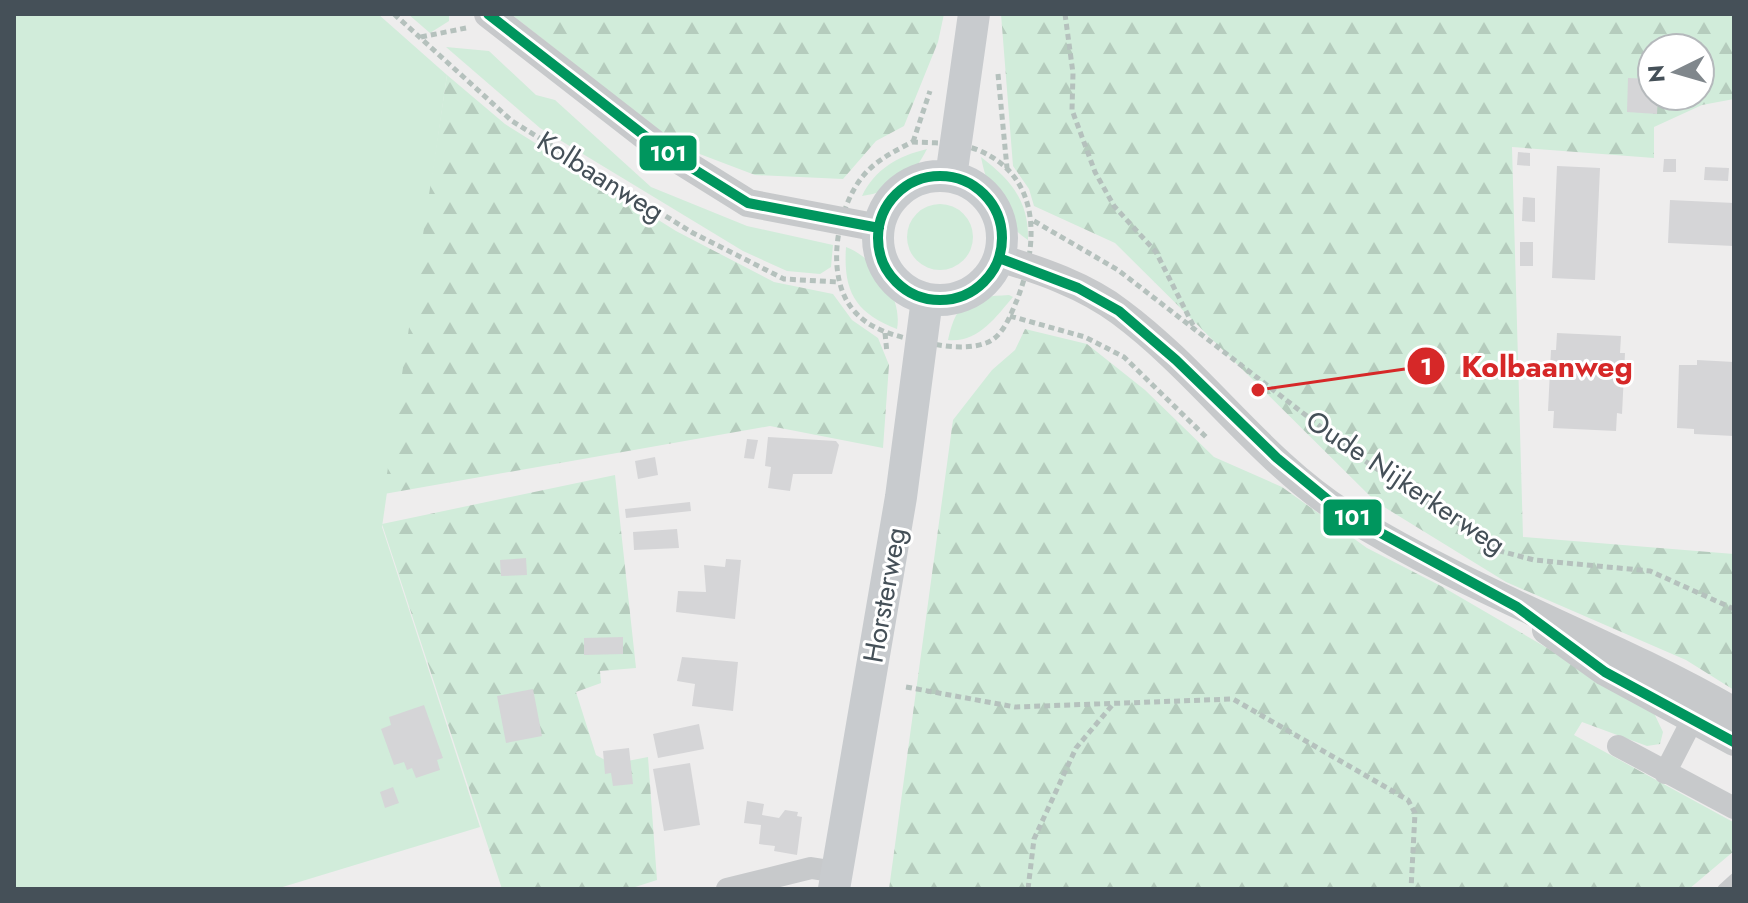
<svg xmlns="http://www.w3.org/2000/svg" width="1748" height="903" viewBox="0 0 1748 903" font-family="Jost,sans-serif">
<defs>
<pattern id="forest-firs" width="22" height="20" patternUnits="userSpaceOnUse" patternTransform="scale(2)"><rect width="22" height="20" fill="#d1ecda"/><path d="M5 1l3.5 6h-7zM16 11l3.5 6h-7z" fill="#b5ccbd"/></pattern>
</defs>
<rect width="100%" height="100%" fill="#eeeded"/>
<path fill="#d1ecda" d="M14 14H378L447 75 382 527 480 827 276 889H14Z
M408 14H449V21L430 33Z
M446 47 489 51 536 95 555 100 651 187 747 226 833 245 831 267 820 274 787 271 743 251 540 128Z
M927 149C913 177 892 192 862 196 875 169 898 156 927 149Z
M981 157C1011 180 1029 201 1028 240 1001 222 987 188 981 157Z
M907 237a33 33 0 1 1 66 0a33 33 0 1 1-66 0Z
M846 247C875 258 903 297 897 329 855 313 843 291 846 247Z
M1009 295 1013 297C995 318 978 343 948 340 957 299 970 297 1009 295Z"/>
<path fill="url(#forest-firs)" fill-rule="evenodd" d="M511 14H944L938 42 904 126 876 141 843 179 755 175 676 145Z
M1001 14H1734V99L1702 105 1654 127V158L1512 147 1523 537 1734 554V690L1686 660 1506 582 1376 502 1115 243 1034 206 1029 189 1013 166ZM1652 48H1700V96H1652Z
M447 75 505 124 676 231 774 282 833 294 852 320 878 338 889 365 883 448 770 426 384 494Z
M1025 329 1087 344 1145 390 1214 457 1282 487 1367 548 1441 586 1652 709 1663 732 1660 744 1647 746 1582 722 1574 735 1733 822 1734 851 1689 889H889L953 420 992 370 1015 350Z
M615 475 636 668 600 671 601 683 576 692 596 755 612 764 648 757 657 880 629 889H502L382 524Z"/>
<path fill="#d5d5d7" d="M1628 78 1652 79V96H1658L1657 114 1627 112Z
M1518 152 1530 153V166L1517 165Z
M1664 159H1676V172H1663Z
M1557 166 1600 168 1595 280 1552 278Z
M1705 167 1729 168 1728 181 1704 180Z
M1523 197 1535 198V222L1522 221Z
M1670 200 1734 203V246L1668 243Z
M1520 242H1533V266H1520Z
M1557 333 1621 336 1620 353H1625L1622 414 1617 413 1616 431 1553 428 1554 411H1548L1551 350H1556Z
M1697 360 1734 362V436L1694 434V429L1677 428 1679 365H1697Z
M768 437 836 441 839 445 832 474H793L790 491 768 488 771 467 765 466Z
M747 439 758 440 754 459 744 458Z
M655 457 658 475 638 479 635 461Z
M690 502 691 511 626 518 625 509Z
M677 529 679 548 634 550 633 532Z
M526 558 527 575 501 576 500 560Z
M726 559 741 560 735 619 676 612 678 591 706 592 704 565 725 567Z
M623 637V654L584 655V638Z
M682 657 738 662 733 711 692 706 695 684 677 681Z
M533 689 542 736 506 743 497 696Z
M424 705 443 758 437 760 440 770 416 778 412 768 407 770 404 762 394 765 381 729 391 725 389 717Z
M699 724 704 749 658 758 653 734Z
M629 748 633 784 613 786 611 773 605 774 603 751Z
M690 763 700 825 664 831 653 769Z
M393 787 399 803 385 808 380 792Z
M747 801 764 804 762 815 779 818 785 810 798 812 797 816 802 817 797 855 774 851 775 846 759 844 761 825 744 823Z"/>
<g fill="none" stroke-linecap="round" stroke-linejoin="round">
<path stroke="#b5c1bd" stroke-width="5" stroke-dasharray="6 4" stroke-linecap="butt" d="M394 14 512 121 693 233 784 279 838 282
M1065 14 1073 73 1072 110 1095 172 1114 206 1156 252 1194 327
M421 37 466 28
M998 74 1007 168
M912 142C934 143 958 142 978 150 1043 177 1038 246 1017 300 1010 316 1003 337 986 343 964 351 935 345 914 340 892 335 870 329 855 312 824 279 836 209 863 176 876 160 895 151 912 142Z
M913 142 930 91
M1034 221 1118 270 1365 461 1500 551 1534 560 1650 571 1734 609
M1010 316 1085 337 1124 357 1208 439
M885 333 887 353
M906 687 1015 707 1233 699 1408 800 1415 813 1411 889
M1028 889 1034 839 1076 748 1114 703"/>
<path stroke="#c7c9cb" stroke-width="11" d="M1723 889 1734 879"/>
<path stroke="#c7c9cb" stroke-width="22" d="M1618 746 1734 808
M1665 773 1699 707
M727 889 811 868 837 872"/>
<path stroke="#c7c9cb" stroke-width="28" d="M488 14 663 150 748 203 879 228
M999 258C1040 270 1086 286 1120 312 1201 372 1260 460 1345 514 1469 592 1607 638 1734 711
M1546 630 1605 672 1734 742"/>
<path stroke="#c8cbce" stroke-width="32" d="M878 238a62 62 0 1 1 124 0a62 62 0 1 1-124 0Z
M951 177 974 14
M834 889 901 497 927 299"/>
<g stroke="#fff" stroke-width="16">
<path id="bus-1" d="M488 14 663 150 748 203 879 228
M878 238a62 62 0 1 1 124 0a62 62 0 1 1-124 0Z
M999 258 1078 288 1119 311 1176 360 1277 458 1344 513 1517 607 1605 672 1734 742"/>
</g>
<use href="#bus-1" stroke="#00965e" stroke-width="10"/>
</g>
<g text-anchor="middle" stroke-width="6" stroke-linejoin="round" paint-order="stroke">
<g font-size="28" fill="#455058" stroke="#fff">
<text transform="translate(601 176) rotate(32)" y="10">Kolbaanweg</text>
<text transform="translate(1406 482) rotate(34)" y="10">Oude Nijkerkerweg</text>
<text transform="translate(884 595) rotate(-80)" y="10">Horsterweg</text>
</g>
</g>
<path fill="none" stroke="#d62828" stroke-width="3" d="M1258 390L1426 366"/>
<g fill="#d62828" stroke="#fff" stroke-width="3">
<circle cx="1258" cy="390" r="8"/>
<circle cx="1426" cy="366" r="20"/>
</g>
<g font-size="24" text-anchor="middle" font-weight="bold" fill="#fff">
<text x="1426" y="375">1</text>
</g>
<g font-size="30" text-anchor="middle" font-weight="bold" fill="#d62828" stroke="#fff" stroke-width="6" stroke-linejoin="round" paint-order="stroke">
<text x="1547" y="377">Kolbaanweg</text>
</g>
<g stroke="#fff" stroke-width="3">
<rect x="638" y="134" width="60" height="38" rx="8" fill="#00965e"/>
<rect x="1322" y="498" width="61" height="39" rx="8" fill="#00965e"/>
</g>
<g font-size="22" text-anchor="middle" font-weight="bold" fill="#fff">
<text x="668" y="161">101</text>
<text x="1352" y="525">101</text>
</g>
<rect width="1748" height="903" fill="none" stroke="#455058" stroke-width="32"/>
<g transform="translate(1676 72) rotate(265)"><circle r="38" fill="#ffffff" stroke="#b5b9bc" stroke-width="2"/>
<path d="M0-6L14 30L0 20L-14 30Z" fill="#80878c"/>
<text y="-12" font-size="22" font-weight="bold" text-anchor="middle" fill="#455058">N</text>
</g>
</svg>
